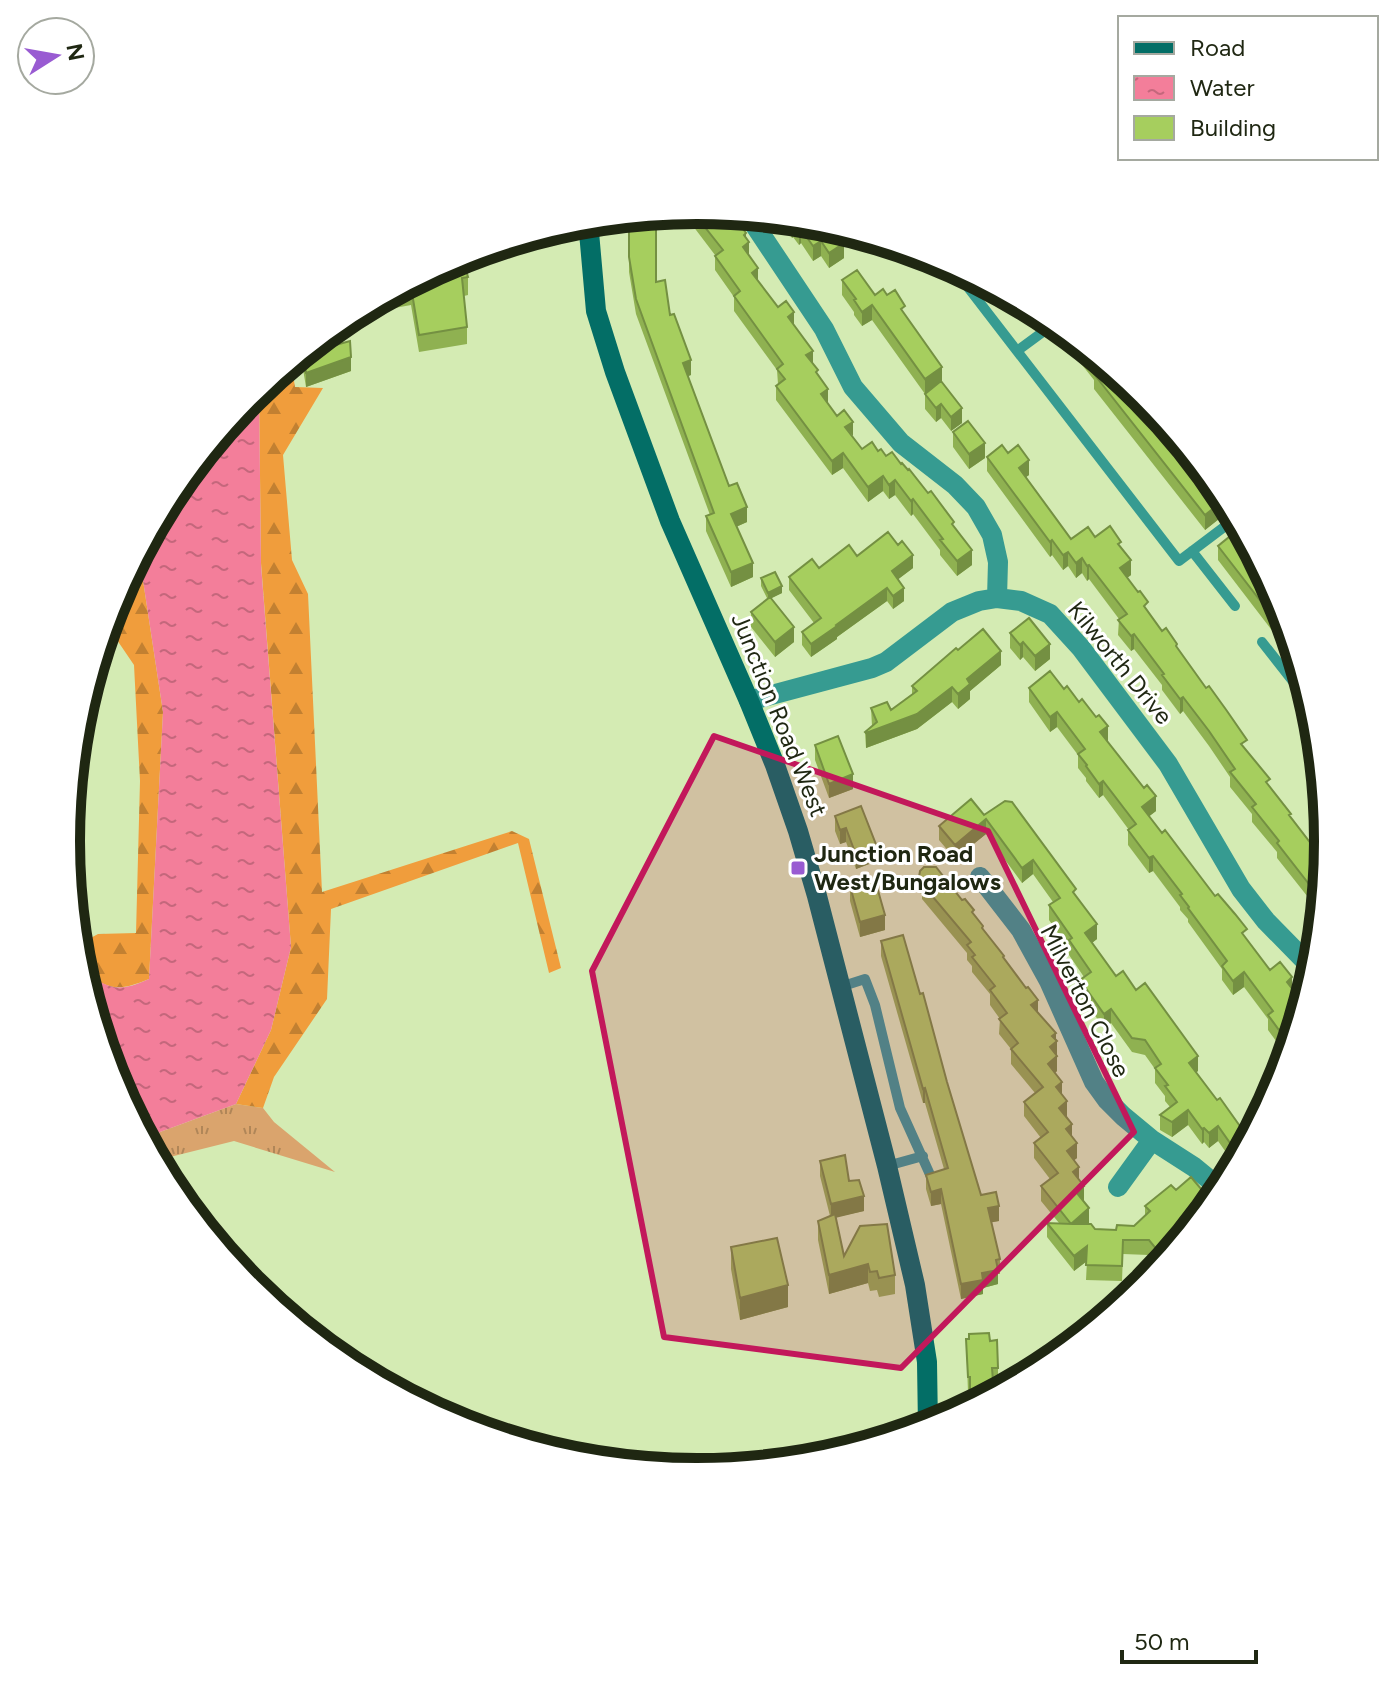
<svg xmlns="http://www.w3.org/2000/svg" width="1394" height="1682" viewBox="0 0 1394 1682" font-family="Figtree,sans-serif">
<defs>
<pattern id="grass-tufts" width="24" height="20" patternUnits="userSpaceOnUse" patternTransform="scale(2)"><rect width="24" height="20" fill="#daa46d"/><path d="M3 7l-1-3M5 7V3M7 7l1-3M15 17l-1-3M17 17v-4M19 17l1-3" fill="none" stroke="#b08658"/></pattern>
<pattern id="forest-firs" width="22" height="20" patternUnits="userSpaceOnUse" patternTransform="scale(2)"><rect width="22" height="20" fill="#f09d3c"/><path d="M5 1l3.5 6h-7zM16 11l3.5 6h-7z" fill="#c28031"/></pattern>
<pattern id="water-ripples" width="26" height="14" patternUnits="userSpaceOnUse" patternTransform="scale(2)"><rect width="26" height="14" fill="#f37e9a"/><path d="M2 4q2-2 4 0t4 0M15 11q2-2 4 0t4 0" fill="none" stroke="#c4677c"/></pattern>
</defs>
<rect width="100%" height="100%" fill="#d4ebb3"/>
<path fill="url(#grass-tufts)" d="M236 1104 263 1108 274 1122 335 1172 234 1141 170 1157 162 1166 161 1170 149 1148 160 1132Z"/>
<path fill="url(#forest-firs)" d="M291 362 295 387 323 388 283 455 292 560 308 594 322 892 512 831 529 839 561 968 549 973 518 843 331 909 327 999 274 1077 263 1108 236 1104 271 1030 291 947 261 563 259 388Z
M139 554 163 712 149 979C115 993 110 989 80 970L76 946 98 934 136 933 140 781 134 665 117 640 111 613 114 599Z"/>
<path fill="url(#water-ripples)" d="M259 388 261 565 291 947 271 1030 236 1104 160 1132 149 1148 114 1082 80 970C109 988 116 994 149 979L163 712 139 554 173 490 251 395Z"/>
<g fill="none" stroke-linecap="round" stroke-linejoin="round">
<path stroke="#369b91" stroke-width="10" d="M950 264 1179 561 1236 518
M1017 351 1055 323
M1192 551 1235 606
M1262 642 1313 707
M840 987 865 979 875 1005 900 1108 932 1179
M887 1166 923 1156"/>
<path stroke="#369b91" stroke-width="20" d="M748 215 824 329 853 387 901 443 955 485 976 507 992 535 998 562 997 598
M749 701 872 668 886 662 952 612 979 601 997 598 1021 601 1050 614 1081 648 1168 764 1241 889 1266 921 1314 970
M980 877 1021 930 1049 981 1094 1082 1107 1100 1123 1116 1152 1140 1194 1167 1222 1190
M1118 1187 1152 1140"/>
<path stroke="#036e66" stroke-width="20" d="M588 221 596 311 615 372 670 521 749 701 775 765 798 831 817 896 887 1166 915 1285 927 1362 928 1427"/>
</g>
<path fill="#8fb151" d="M693 212 746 238 749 255 758 282 794 326 818 375 828 404 862 449 878 451 901 464 954 528 972 565 957 576 940 555V550L913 514 911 516 895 495 889 499 883 491 868 502 843 468 832 475 776 400V386L778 384 777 370 734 311V297L715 270V255L693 226Z
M656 214V282L670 315 691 375 688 376 729 486 747 522 736 527 753 577 731 587 706 531V516L710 515 636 314 629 272V219H606Z
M778 218 817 222 844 258 829 268 821 256 813 261 801 243 799 245 793 237 792 238Z
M435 269 468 277V295L464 296 467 327V344L419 352 411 305 389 309 387 294Z
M842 280 875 295 905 316 942 382 962 423 951 431 941 418 936 422 925 409V394L872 320 862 326 854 315V312L842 295Z
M1027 306 1048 317 1041 323Z
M1056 323 1138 390 1224 515 1205 530 1094 389V380L1056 332Z
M303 354 351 371 306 387 303 369Z
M953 432 985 458 969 469 953 447Z
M1008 453 1029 475 1026 477 1071 539 1095 537 1121 547 1131 575 1127 578 1148 612 1162 631 1177 648 1291 818 1319 854 1326 859 1320 922 1315 915V906L1277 858V852L1252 822V814L1230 787V777L1209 746 1183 711 1180 714 1162 690V685L1134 649 1131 651 1118 635 1119 619 1089 579 1087 581 1082 573 1076 578 1068 566 1063 570 1052 555 1050 557 987 471V457Z
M1218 546 1280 600 1300 667 1218 560Z
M857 556 913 568 898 579 904 601 893 609 887 601 837 637V639L811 657 802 645V632L814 623 789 590V577Z
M761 578 782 593 771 598 794 642 775 657 751 627V612L768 600 761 586Z
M1010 633 1050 659 1035 671 1023 657 1020 660 1010 648Z
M958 650 1001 665 970 691V699L958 709 952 702 917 729 866 748 865 732 872 726 871 708 891 710 912 694V686Z
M1029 688 1064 689 1108 741H1107L1156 811 1149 816 1270 970 1292 989 1304 1004 1291 1046 1286 1039 1279 1045 1268 1030V1019L1244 987 1233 995 1222 980V969L1188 922V919L1180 910V907L1153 871 1149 873 1128 845V830H1129L1103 795 1099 798 1086 781V778L1078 768V755L1057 727 1050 732 1029 702Z
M815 745 853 789 829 798 815 760Z
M984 815 1076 896 1097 939 1092 943 1116 976 1198 1071 1196 1072 1217 1100 1247 1136 1254 1132 1237 1163 1235 1165 1218 1141 1209 1148 1204 1142 1202 1144 1188 1125 1172 1137 1160 1130V1115L1170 1107 1165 1101V1096L1155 1083V1069L1145 1055 1132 1052 1111 1023 1104 1028 1080 995V980L1084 977 1069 955V949L1049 920V905L1053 902 1033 874 1022 883 986 834 955 859 939 840V826Z
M835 816 877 861 856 869 846 842 840 844 835 831Z
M919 877 974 915 1004 959 1057 1041V1071L1055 1073 1062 1095 1077 1158 1074 1160 1084 1201H1083L1089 1223 1088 1224 1095 1229 1116 1230 1134 1226 1145 1216V1206L1176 1190 1213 1203 1159 1268 1149 1255 1123 1254 1122 1281 1086 1280 1087 1261 1074 1271 1047 1237V1223H1059L1041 1201V1186L1050 1179 1034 1158V1143L1041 1138 1024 1116V1102L1035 1093 1011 1064V1049L999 1034 1000 1019 990 1005V994L972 972V966L967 960V953L922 899V895L919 891Z
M850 886 885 930 860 937 850 901Z
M881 941 947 1082 981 1195 999 1221 991 1222 1000 1259V1274H998V1284L983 1288V1294L961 1299 941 1204 931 1206 926 1189V1175L944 1169 925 1103H923L881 956Z
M820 1161 849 1181 864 1211 836 1217 844 1256 895 1275V1294L879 1297 877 1290 870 1291 868 1283 829 1294 818 1240V1221L830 1216 820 1176Z
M731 1247 788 1307 740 1320 731 1269Z
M966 1339 998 1368V1383H993L968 1392Z"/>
<path fill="#749042" d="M793 222V237L792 238V223Z
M801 229V243L799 245V230Z
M746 233V244L749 242V256L743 261 744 235Z
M821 241V256L813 261V246Z
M844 243V258L829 268V253Z
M758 268V282L752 273Z
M872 305V320L862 326V312Z
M794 312V327L788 317Z
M1041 313 1049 318 1041 323Z
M813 351V365L806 355Z
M351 357V371L306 387V373Z
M691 360V375L683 378V363Z
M942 367V382L925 394V379Z
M828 389V404L821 394Z
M941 404V418L936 422V408Z
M962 408V423L951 431V417Z
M853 422V436L845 427Z
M985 443V458L969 469V454Z
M843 453V468L832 475V461Z
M1029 460V475L1019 482V468Z
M883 476V491L868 502V487Z
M895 480V495L889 499V485Z
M913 499V514L911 516V501Z
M1224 500V515L1205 530V515Z
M747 507V522L731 529V514Z
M1052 540V555L1050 557V542Z
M972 550V565L957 576V561Z
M1068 552V566L1063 570V555Z
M913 555V568L892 584V571Z
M1082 558V573L1076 578V563Z
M1131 560V575L1120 583V568Z
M753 563V577L731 587V572Z
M1089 565V579L1087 581V566Z
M782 586V593L768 600V593Z
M887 588V601L837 637V639L811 657V644Z
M904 588V601L893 609V596Z
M794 627V642L775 657V642Z
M1134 634V649L1131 651V636Z
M1023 642V657L1020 660V645Z
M1050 644V659L1035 671V656Z
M1001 651V665L970 691V699L958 709V694L967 679Z
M952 687V702L917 729 866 748V733Z
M1183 697V711L1180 714V699Z
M1057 712V727L1050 732V717Z
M1108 726V741L1100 747V732Z
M853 774V789L829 798V784Z
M1103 781V795L1099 798V784Z
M1156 796V811L1142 822V807Z
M986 819V834L955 859V845Z
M846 828V842L840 844V830Z
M877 847V861L856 869V855Z
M1153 856V871L1149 873V858Z
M1033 860V874L1022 883V868Z
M885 915V930L860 937V922Z
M1097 924V939L1085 948V933Z
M1244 972V987L1233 995V981Z
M1292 977V992L1287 982Z
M1038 1000V1014L1031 1005Z
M1111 1009V1023L1104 1028V1014Z
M1286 1025V1039L1279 1045V1030Z
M1056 1033V1042L1057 1041V1056L1050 1047 1052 1036Z
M1057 1056V1071L1048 1079V1064Z
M1198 1056V1071L1189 1078V1063Z
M1062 1082V1097L1056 1087Z
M925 1088V1103H923V1089Z
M1067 1101V1116L1059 1122V1108Z
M1188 1110V1125L1172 1137V1122Z
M1072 1124V1139L1066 1129Z
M1218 1126V1141L1209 1148V1133Z
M1204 1128V1142L1202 1144V1129Z
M1077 1143V1158L1067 1166V1151Z
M1245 1143V1149L1237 1163 1235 1165V1150Z
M1079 1167V1182L1073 1172Z
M1084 1186V1201L1076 1207V1192Z
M941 1189V1204L931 1206V1192Z
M864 1196V1211L831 1219V1204Z
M999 1206V1221L988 1223V1208Z
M1209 1207 1162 1264V1256L1178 1233Z
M1089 1208V1223L1071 1238V1224Z
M1087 1246V1261L1074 1271V1256Z
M868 1264V1283L829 1294V1275Z
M998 1270V1284L983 1288V1294L961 1299V1284L982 1273Z
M788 1285V1307L740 1320V1298Z"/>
<path fill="#a6ce5e" stroke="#749042" stroke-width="2" d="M695 210 731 213 746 233 744 235 749 242 743 247 758 268 752 273 778 307 786 301 794 312 788 317 813 351 806 355 818 370 816 372 828 389 821 394 837 416 844 410 853 422 845 427 862 449 872 442 878 451 881 449 886 456 892 452 901 464 902 463 908 470 909 469 928 493 931 491 954 522 952 524 972 550 957 561 940 540 943 539 913 499 911 501 895 480 889 485 883 476 868 487 843 453 832 461 776 386 785 379 777 369 783 364 734 296 740 291 715 256 723 250 693 212Z
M656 214V282L665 280 670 315 674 314 691 360 683 363 729 486 737 483 747 507 731 514 753 563 731 572 706 516 714 513 636 299 629 257V217Z
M789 219 822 223 830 234 835 231 844 243 829 253 821 241 813 246 801 229 799 230 793 222 792 223Z
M464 263 468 277 462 278 467 327 419 335 411 287 395 290 435 269 449 267V265Z
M857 270 875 295 883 289 887 295 895 290 905 306 901 309 942 367 925 379 872 305 862 312 854 300 856 299 842 280Z
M1069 334 1138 390 1224 500 1205 515 1094 374 1098 371Z
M350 341 351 357 306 373 303 354Z
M941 381 962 408 951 417 941 404 936 408 925 394Z
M968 421 985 443 969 454 953 432Z
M1002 445 1008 453 1018 445 1029 460 1019 468 1071 539 1088 527 1095 537 1110 526 1121 542 1118 544 1131 560 1120 568 1138 592 1140 591 1148 602 1144 606 1162 631 1166 628 1177 644 1176 646 1206 688 1209 686 1227 711 1247 740 1241 744 1270 779 1266 782 1291 814 1289 815 1319 854 1321 852 1326 859 1321 909 1315 900 1319 897 1277 843 1279 841 1252 807 1256 804 1230 772 1235 769 1209 731 1183 697 1180 699 1162 675 1164 674 1134 634 1131 636 1118 620 1127 614 1089 565 1087 566 1082 558 1076 563 1068 552 1063 555 1052 540 1050 542 987 457Z
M888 532 898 545 902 541 913 555 892 571 904 588 893 596 887 588 836 625 837 626 811 644 802 632 821 618 789 577 812 559 819 568 849 545 857 556Z
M1234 533 1267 574 1280 600 1293 643 1218 546Z
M775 572 782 586 768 593 761 578Z
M770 597 794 627 775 642 751 612Z
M1029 618 1050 644 1035 656 1023 642 1020 645 1010 633Z
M983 629 1001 651 967 679 970 684 958 694 952 687 917 714 866 733 865 732 877 722 871 708 887 702 891 710 917 691 912 686 956 648 958 650Z
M1050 671 1064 689 1067 686 1079 702 1082 699 1096 717 1099 715 1108 726 1100 732 1144 788 1147 785 1156 796 1142 807 1162 833 1165 830 1215 896 1218 894 1235 914 1247 929 1242 933 1270 970 1280 962 1292 977 1287 982 1304 1004 1294 1035 1286 1025 1279 1030 1268 1015 1273 1011 1244 972 1233 981 1222 966 1227 961 1188 908 1189 907 1180 895 1182 894 1153 856 1149 858 1128 830 1136 824 1103 781 1099 784 1086 766 1087 765 1078 754 1085 749 1057 712 1050 717 1029 688Z
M838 736 853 774 829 784 815 745Z
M971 799 984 815 1005 801 1012 802 1076 889 1073 892 1097 924 1085 933 1116 976 1123 971 1136 990 1145 983 1198 1056 1189 1063 1217 1100 1220 1098 1247 1136 1254 1132 1246 1145 1245 1143 1235 1150 1218 1126 1209 1133 1204 1128 1202 1129 1188 1110 1172 1122 1160 1115 1177 1102 1165 1086 1168 1085 1155 1068 1161 1064 1145 1040 1132 1038 1111 1009 1104 1014 1080 980 1091 972 1069 940 1072 938 1049 905 1060 898 1033 860 1022 868 986 819 955 845 939 826Z
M861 806 877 847 856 855 846 828 840 830 835 816Z
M924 867H936L962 900 965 899 974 910 972 912 983 926 982 928 1004 956 1003 957 1026 988 1028 987 1038 1000 1031 1005 1056 1033 1052 1036 1057 1041 1050 1047 1057 1056 1048 1064 1062 1082 1056 1087 1067 1101 1059 1108 1072 1124 1066 1129 1077 1143 1067 1151 1079 1167 1073 1172 1084 1186 1076 1192 1089 1208 1071 1224H1091L1095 1229 1116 1230 1117 1225 1134 1226 1150 1211 1145 1206 1171 1185 1176 1190 1191 1177 1213 1203 1178 1233 1183 1239 1162 1256 1149 1240H1123L1122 1266 1086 1265 1087 1246 1074 1256 1047 1223 1071 1224 1041 1186 1058 1173 1034 1143 1048 1132 1024 1102 1043 1087 1011 1049 1018 1043 999 1019 1007 1013 990 990 995 986 972 957 975 955 967 945 971 942 922 884 924 883 919 877 920 871Z
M875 880 885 915 860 922 850 886Z
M903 935 920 994 923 993 947 1082 981 1195 996 1192 999 1206 988 1208 1000 1259 996 1260 998 1270 982 1273 983 1280 961 1284 941 1189 931 1192 926 1175 948 1168 925 1088 923 1089 881 941Z
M845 1155 849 1181 859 1180 864 1196 831 1204 820 1161Z
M835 1214 844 1256 860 1226 887 1224 895 1275 879 1278 877 1271 870 1272 868 1264 829 1275 818 1221Z
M777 1238 788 1285 740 1298 731 1247Z
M989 1333 990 1341 997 1340 998 1368H992L994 1394 970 1407V1377H968L966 1339H969V1334Z"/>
<path fill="#c2185b" fill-opacity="0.2" stroke="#c2185b" stroke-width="6" stroke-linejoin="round" d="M714 736 988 831 1134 1132 901 1368 664 1337 592 971Z"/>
<rect fill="#995bd2" stroke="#fff" stroke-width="3" x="790" y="860" width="16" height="16" rx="4"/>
<g text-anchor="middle" stroke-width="6" stroke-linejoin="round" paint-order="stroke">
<g font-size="24" fill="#1f2712" stroke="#fff">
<text transform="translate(1120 663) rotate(51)" y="8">Kilworth Drive</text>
<text transform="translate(779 715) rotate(68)" y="8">Junction Road West</text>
<text transform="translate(1085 1001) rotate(63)" y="8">Milverton Close</text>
</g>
<g font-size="24" font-weight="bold" fill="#1f2712" stroke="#fff" text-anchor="start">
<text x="814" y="862">Junction Road<tspan x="814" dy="28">West/Bungalows</tspan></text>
</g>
</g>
<path d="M0 0H1394V1682H0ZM80 841a617 617 0 1 1 1234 0a617 617 0 1 1-1234 0Z" fill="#fff" fill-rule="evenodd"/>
<path fill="none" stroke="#1f2712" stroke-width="10" d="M80 841a617 617 0 1 1 1234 0a617 617 0 1 1-1234 0Z"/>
<rect x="1118" y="16" width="260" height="144" fill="#ffffff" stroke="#a5a9a0" stroke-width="2"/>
<rect x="1134" y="42" width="40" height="12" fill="#036e66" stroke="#a5a9a0" stroke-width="2"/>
<text x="1190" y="56" font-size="24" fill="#1f2712">Road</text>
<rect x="1134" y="76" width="40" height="24" fill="url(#water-ripples)" stroke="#a5a9a0" stroke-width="2"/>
<text x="1190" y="96" font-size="24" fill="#1f2712">Water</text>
<rect x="1134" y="116" width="40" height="24" fill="#a6ce5e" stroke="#a5a9a0" stroke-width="2"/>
<text x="1190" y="136" font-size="24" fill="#1f2712">Building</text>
<g transform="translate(56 56) rotate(79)"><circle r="38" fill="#ffffff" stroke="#a5a9a0" stroke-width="2"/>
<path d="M0-6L14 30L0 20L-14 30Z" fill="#995bd2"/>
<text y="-12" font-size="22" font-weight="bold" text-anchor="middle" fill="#1f2712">N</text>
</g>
<path d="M1122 1650v12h134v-12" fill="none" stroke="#1f2712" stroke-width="4"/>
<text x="1134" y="1650" font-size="24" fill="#1f2712" stroke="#ffffff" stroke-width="6" paint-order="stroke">50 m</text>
</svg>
